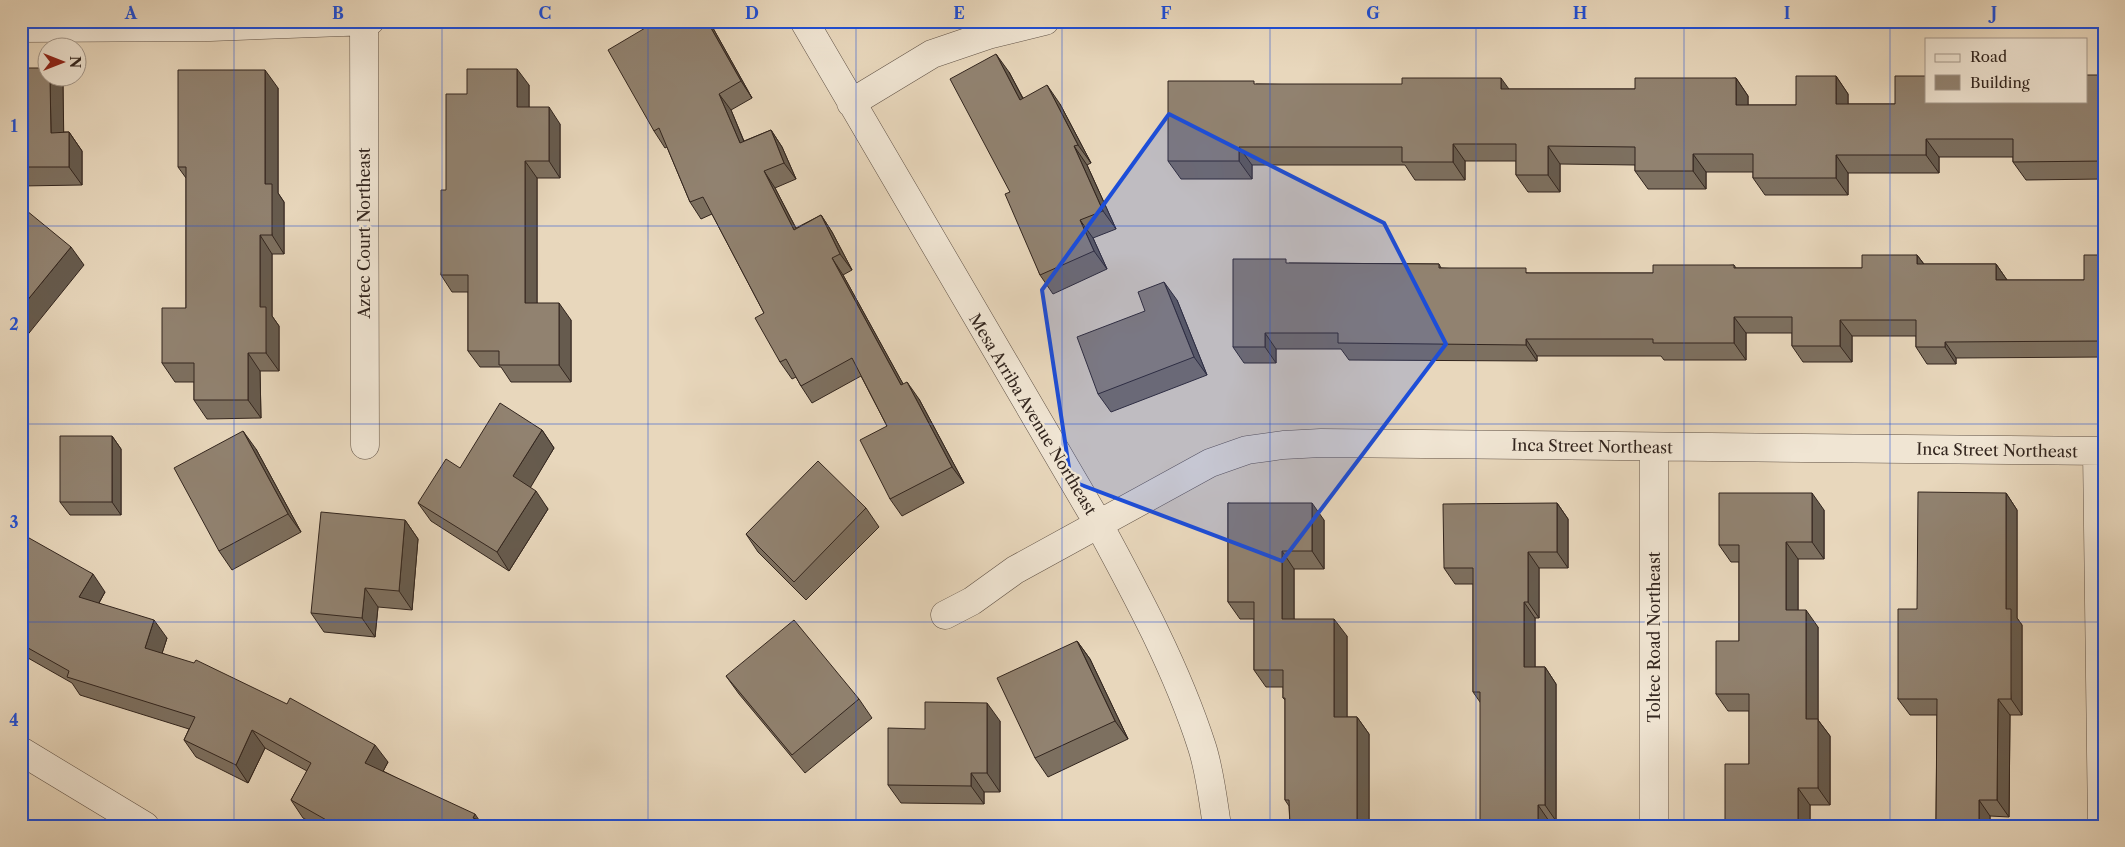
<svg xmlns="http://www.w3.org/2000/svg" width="2125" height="847" viewBox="0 0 2125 847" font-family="'Libre Caslon Text',serif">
<rect width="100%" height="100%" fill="#e8d7bc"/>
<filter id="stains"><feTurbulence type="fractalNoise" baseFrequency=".004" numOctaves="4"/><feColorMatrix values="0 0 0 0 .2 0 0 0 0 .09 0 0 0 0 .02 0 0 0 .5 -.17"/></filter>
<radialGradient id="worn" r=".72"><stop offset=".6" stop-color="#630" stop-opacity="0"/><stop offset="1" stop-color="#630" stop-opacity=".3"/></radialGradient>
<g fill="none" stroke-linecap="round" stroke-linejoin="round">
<g stroke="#605246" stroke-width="29">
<path id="minor" d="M364 21 365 445
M804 21 1098 523C1137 595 1177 669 1202 747 1210 772 1213 800 1217 826
M21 28 210 27 370 21
M851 103 932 54 988 35 1045 21
M1654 447V826
M2097 451 2102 826
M945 615 972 601 1015 570 1210 463 1247 450 1283 445 1321 443 2104 451
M21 751 145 826"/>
</g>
<use href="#minor" stroke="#f0e5d3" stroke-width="28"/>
</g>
<path fill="#7d7060" stroke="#32251e" d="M657 21H709L752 98 731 110 744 141 771 130 782 147 796 179 775 188 796 228 821 215 832 232 852 270 843 275 903 384 919 399 964 483 902 516 890 499 887 426 861 376 812 403 801 386 796 377 792 379 780 362 764 313 712 214 701 219 690 202 667 147 665 148 654 131Z
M21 68 63 86V132H69L82 151V185L21 186Z
M1009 72 1023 98 1060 104 1091 163 1087 165 1116 229 1093 238 1107 269 1053 294 1040 275 1010 192Z
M2104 75V179L2026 180 2013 162V157H1939V173H1848V195H1765L1753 178V172H1706V189H1648L1635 171V165L1560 164V192H1528L1516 175V161H1465V180H1415L1405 165H1252V179H1181L1168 161 1256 84 1509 89H1635L1736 78 1748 96V105H1796L1836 76 1848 94V104H1895Z
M529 85V107L560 124V178H537V303L571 320V382H511L501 367H480L468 351V292H452L441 275 467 94Z
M278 88V193L284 202V254H272V316L279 326V371H260L261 418 207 419 194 400V382H175L162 363 186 308V178L178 167Z
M1917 255 1924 264H1996L2007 280H2084L2104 255V357L1956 358V364H1927L1916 347V336H1852V362H1803L1792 346V333H1746V360H1664L1661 356H1537V361L1349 360 1341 349H1276V363H1244L1233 347 1289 263 1439 264 1441 268 1530 273H1653L1734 265 1736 268H1862Z
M1177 300 1207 375 1111 412 1098 394Z
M542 430 554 448 530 487 548 509 509 571 431 521 418 503 460 468Z
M112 436 121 449V515H70L60 502Z
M256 449 301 532 232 570 219 551Z
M2006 493 2017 510V618L2022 625V715H2010L2009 817 1990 816V826L1936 822 1937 715H1910L1898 699 1917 609Z
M1228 503 1324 520V569H1294V619L1347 636V717H1357L1369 734V821H1379L1383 826H1290L1289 806 1285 800V700L1283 698V687H1266L1254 670V619H1240L1228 602Z
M1557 503 1568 519V568H1539V618H1535V667H1545L1556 684V821H1549V826L1480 702 1473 692V584H1455L1444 568Z
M866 508 879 527 806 600 758 552 746 534Z
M1824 510V559H1798V610L1818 627V720L1830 736V805H1810V826L1749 764V711H1728L1716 694 1739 641V562H1731L1719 545Z
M405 520 418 539 412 610 378 607 375 637 324 632 311 613Z
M21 536 105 592 99 603 167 638 162 653 388 762 383 771 479 820 498 826H318L303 818 291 800 307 771 265 748 248 783 196 757 184 740 189 729 80 695 72 683 21 654Z
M1077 641 1090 659 1128 739 1048 777 1035 758Z
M726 676 859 699 872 718 805 773 739 694Z
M1000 721V792H984V804L901 803 888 785 925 729Z"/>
<path fill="#665b4e" stroke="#32251e" d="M707 21H709L752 98 741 81Z
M996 54 1009 72 1033 118 1020 100Z
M517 69 529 85V124L517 107Z
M265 70 278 88V193L284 202V254L272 235 265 184Z
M1836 76 1848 94V121L1836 104Z
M50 78H57L63 86 64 151 51 133Z
M1501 78 1514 96 1501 89Z
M1736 78 1748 96V123L1736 105Z
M1047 85 1060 104 1091 163 1078 145Z
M719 94 731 110 751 159 740 143Z
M549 107 560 124V178L549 161Z
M771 130 782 147 796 179 784 163Z
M69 132 82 151V185L69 167Z
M1926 139 1939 157V173L1926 155Z
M1453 144 1465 161V180L1453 162Z
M1074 146 1087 165 1116 229 1103 211Z
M1548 146 1560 164V192L1548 175Z
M1239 147 1252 165V179L1239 161Z
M1693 154 1706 172V189L1693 171Z
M1836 155 1848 173V195L1836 178Z
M525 161 537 178V320L525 303Z
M764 171 775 188 805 246 794 230Z
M821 215 832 232 852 270 840 254Z
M1080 220 1093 238 1107 269 1094 251Z
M260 235 272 254V316L279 326V371L266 353 260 307Z
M71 247 84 265 21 343V308Z
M1917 255 1929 271 1917 264Z
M832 258 843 275 913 402 901 385Z
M1996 264 2007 280H1996Z
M1164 282 1177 300 1207 375 1194 357Z
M559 303 571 320V382L559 365Z
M1734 317 1746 333V360L1734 343Z
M1840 320 1852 336V362L1840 346Z
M1265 333 1276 349V363L1265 347Z
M1526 339 1537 356V361L1526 345Z
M1945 342 1956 358V364L1945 347Z
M248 353 260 371 261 418 248 400Z
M907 382 919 399 964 483 952 467Z
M542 430 554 448 526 495 513 476Z
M243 431 256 449 301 532 288 514Z
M112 436 121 449V515L112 502Z
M536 491 548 509 509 571 497 552Z
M1812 493 1824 510V559L1812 542Z
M2006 493 2017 510V618L2022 625V715L2011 699 2006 609Z
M1312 503 1324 520V569L1312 551Z
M1557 503 1568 519V568L1557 552Z
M405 520 418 539 412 610 399 591Z
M1786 542 1798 559V627L1786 610Z
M1282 551 1294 569V636L1282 619Z
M1528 552 1539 568V618L1528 602Z
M93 574 105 592 92 615 79 597Z
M365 588 378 607 375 637 362 618Z
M1524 602 1535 618V684L1524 667Z
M1806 610 1818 627V720L1830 736V805L1818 788 1806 719Z
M1334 619 1347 636V734L1334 717Z
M154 620 167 638 158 666 145 648Z
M1077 641 1090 659 1128 739 1115 721Z
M1545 667 1556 684V821L1545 805Z
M1998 699 2010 715 2009 817 1997 800Z
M987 703 1000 721V792L987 773Z
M1357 717 1369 734V826L1357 821Z
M252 730 265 748 248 783 236 765Z
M375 745 388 762 378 781 365 763Z
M971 773 984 792V804L971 786Z
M1798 788 1810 805V826H1798Z
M1979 800 1990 816V826H1979Z
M1538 805 1549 821V826H1538Z
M475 814 483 826 473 818Z"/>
<path fill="#918270" stroke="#32251e" d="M657 21H707L741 81 719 94 740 143 771 130 784 163 764 171 794 230 821 215 840 254 832 258 901 385 907 382 952 467 890 499 860 440 887 426 852 358 801 386 786 359 780 362 755 318 764 313 703 197 690 202 659 128 654 131 608 50Z
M996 54 1020 100 1047 85 1078 145 1074 146 1103 211 1080 220 1094 251 1040 275 1005 194 1010 192 950 79Z
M21 68H48V78H50L51 133 69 132V167H21Z
M467 69H517V107H549V161H525V303H559V365H499V351H468V275H441V190H446V94H467Z
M178 70H265V184H272V235H260V307H266V353H248V400H194V363H162V308H186V167H178Z
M2086 75H2104V161L2013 162V139H1926V155H1836V178H1753V154H1693V171H1635V147L1548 146V175H1516V144H1453V162H1402V147H1239V161H1168V81H1254V84H1402V78H1501V89H1635V78H1736V105H1796V76H1836V104H1895V76H1926V101H2086Z
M21 206 71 247 21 308Z
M1862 255H1917V264H1996V280H2084V255H2104V341L1945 342V347H1916V320H1840V346H1792V317H1734V343H1653V339H1526V345L1338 343V333H1265V347H1233V259H1286V263L1439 264V268H1526V273H1653V265H1734V268H1862Z
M1164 282 1194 357 1098 394 1077 337 1145 311 1138 292Z
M500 403 542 430 513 476 536 491 497 552 418 503 446 459 460 468Z
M243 431 288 514 219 551 174 468Z
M60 436H112V502H60Z
M818 461 866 508 794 582 746 534Z
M1918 492 2006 493V609H2011V699H1998L1997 800H1979V826H1928V822H1936L1937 699H1898V609H1917Z
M1719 493H1812V542H1786V610H1806V719H1818V788H1798V826H1725V764H1749V694H1716V641H1739V545H1719Z
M1228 503H1312V551H1282V619H1334V717H1357V821H1379L1380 826H1290L1289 800H1285V698H1283V670H1254V602H1228Z
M1557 503V552H1528V602H1524V667H1545V805H1538V826H1480V692H1473V568H1444L1443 504Z
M321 512 405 520 399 591 365 588 362 618 311 613Z
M22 534 93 574 79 597 154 620 145 648 194 663 196 660 287 704 290 698 375 745 365 763 475 814 473 818 498 826H337L291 800 311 763 252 730 236 765 184 740 195 717 67 677 69 671 21 644V536Z
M794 620 859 699 792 755 726 676Z
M1077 641 1115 721 1035 758 997 678Z
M925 702 987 703V773H971V786L888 785V728L925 729Z"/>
<path fill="#1d4ed8" fill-opacity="0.2" stroke="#1d4ed8" stroke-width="4" stroke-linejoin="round" d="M1169 114 1384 223 1446 344 1282 561 1071 481 1042 290Z"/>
<path fill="none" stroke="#1d4ed8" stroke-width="1" stroke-opacity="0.55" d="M234 21V826M442 21V826M648 21V826M856 21V826M1062 21V826M1270 21V826M1476 21V826M1684 21V826M1890 21V826M21 226H2104M21 424H2104M21 622H2104"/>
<g text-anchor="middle" stroke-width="4.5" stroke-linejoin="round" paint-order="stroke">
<g font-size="16" fill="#32251e" stroke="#f0e5d3">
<text transform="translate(364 233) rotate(-90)" y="6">Aztec Court Northeast</text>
<text transform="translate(1033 414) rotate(59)" y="6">Mesa Arriba Avenue Northeast</text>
<text transform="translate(1592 446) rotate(1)" y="6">Inca Street Northeast</text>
<text transform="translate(1997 450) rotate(1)" y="6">Inca Street Northeast</text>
<text transform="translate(1654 637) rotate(-90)" y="6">Toltec Road Northeast</text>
</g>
</g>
<rect width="2125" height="847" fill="none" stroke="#e8d7bc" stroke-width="55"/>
<rect x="1925" y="38" width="162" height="65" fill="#f0e5d3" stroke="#a4988b"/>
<rect x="1935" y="54" width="25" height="8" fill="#f0e5d3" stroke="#a4988b"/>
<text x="1970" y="62" font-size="15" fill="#32251e">Road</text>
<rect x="1935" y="75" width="25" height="15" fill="#918270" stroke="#a4988b"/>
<text x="1970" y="88" font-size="15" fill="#32251e">Building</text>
<g transform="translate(62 62) rotate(90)"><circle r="24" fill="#f0e5d3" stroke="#a4988b"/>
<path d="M0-4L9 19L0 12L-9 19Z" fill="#8f2418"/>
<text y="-8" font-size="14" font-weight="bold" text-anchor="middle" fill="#32251e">N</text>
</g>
<rect x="28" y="28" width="2070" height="792" fill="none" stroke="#1d4ed8" stroke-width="2"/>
<g font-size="16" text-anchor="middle" font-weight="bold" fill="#1d4ed8">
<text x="131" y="19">A</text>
<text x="338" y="19">B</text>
<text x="545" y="19">C</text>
<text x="752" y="19">D</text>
<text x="959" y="19">E</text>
<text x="1166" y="19">F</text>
<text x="1373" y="19">G</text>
<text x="1580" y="19">H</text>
<text x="1787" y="19">I</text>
<text x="1994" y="19">J</text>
<text x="14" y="132">1</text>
<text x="14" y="330">2</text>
<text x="14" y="528">3</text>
<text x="14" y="726">4</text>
</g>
<rect width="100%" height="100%" filter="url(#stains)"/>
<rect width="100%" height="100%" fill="url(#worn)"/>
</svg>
